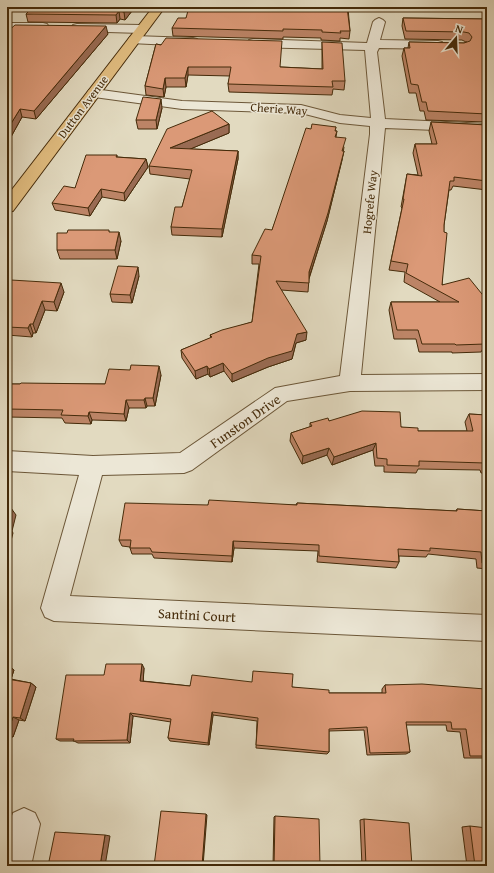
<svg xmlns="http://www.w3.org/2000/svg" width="494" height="873" viewBox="0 0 494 873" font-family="'Gentium Book Plus',serif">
<rect width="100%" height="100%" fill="#e2dac0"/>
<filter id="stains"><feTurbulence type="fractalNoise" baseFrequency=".005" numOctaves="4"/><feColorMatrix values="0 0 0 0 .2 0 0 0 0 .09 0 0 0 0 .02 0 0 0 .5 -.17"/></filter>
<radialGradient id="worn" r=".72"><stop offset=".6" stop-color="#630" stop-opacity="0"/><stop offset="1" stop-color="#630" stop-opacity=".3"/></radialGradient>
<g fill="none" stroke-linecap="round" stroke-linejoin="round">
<g stroke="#6c5738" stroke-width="2">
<path id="minor" d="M379 18 383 20 385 22 380 40 438 41 442 42 444 45 442 48 438 49 379 48 377 52 385 119 487 124V132L385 128 361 375 487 374V390L350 391 287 401 192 470 184 473 102 475 70 596 487 615V641L54 621 45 617 41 608 79 475 7 471V451L93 456 180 453 275 388 340 376 370 134V126L340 123 301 113 182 109 94 97 89 96 87 93 89 90 94 89 182 101 301 105 340 115 371 118 365 50 253 47 249 46 247 43 249 40 253 39 367 43 373 22 375 20Z
M7 23H43L47 24 49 27 47 30 43 31H7Z
M77 24 142 25 146 26 148 29 146 32 142 33 73 31 71 28 73 25Z
M134 36 193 38 197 39 199 42 197 45 193 46 130 43 128 40 130 37Z
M24 808 35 813 40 824 31 866H7V829L13 813Z"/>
</g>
<g stroke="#452b0a" stroke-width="2">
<path id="major" d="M153 7H165L13 211 7 212V196Z"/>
</g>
<use href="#minor" fill="#ece7d6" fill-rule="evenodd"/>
<use href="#major" fill="#e1bd80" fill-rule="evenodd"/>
</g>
<path fill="#bc8466" stroke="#452b0a" d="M135 7 125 20 120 19 117 23 28 22 26 14Z
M357 7 348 8 350 31 349 39 340 38V41L321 40V38L283 37V39L173 36 172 28 186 18Z
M403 18 487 19V122L426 120 424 111H420L416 93H409L402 56 404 48H408L409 42 464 43 467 42H466L462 40 405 39 402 26Z
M7 32 108 34 36 119 22 117 7 144Z
M322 42 345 81 344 90 333 89 332 95 229 92 228 84 230 76 188 75 186 87H166L164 97 146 95 145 86 156 44 281 67 322 69Z
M162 108 157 129H138L136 120Z
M431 122 487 125V190L453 186 451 190H449L444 225 442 285 484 297 487 284V345H485L481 352 452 353V352H419L416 339H394L389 310 391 302H440L404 282 405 272 389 270 402 208 401 207 407 174 418 175 413 153 415 144H432L429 131Z
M229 124V133L190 149 238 151V159L222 237 172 235 171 227 182 207 190 179 150 174 149 166Z
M336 127 335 131H337L336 137 344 147 342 160 327 221 309 279 308 292 281 290 306 340 296 343 292 359 268 367 232 382 224 371 210 377 208 374 196 379 182 358 181 350 211 338 210 335 252 322 259 264H252V255L272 230 311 129Z
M117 155V157L146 159 148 167 125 201 102 197 90 216 55 210 52 203 75 188Z
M487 226V235L485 234Z
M110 232 121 241 117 259H60L57 250Z
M139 276 132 303 112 302 110 294Z
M7 287 64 292 57 311 45 310 36 333H33L32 337 7 335Z
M161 375 155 406H147L146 408H129L126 421 92 420 91 424 65 423 62 418 7 417V384H105Z
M469 414 487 415V473H481L480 470 418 469 416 473 384 472V466H375L373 450 332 465 327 455 302 464 290 441 291 433 310 427V423L329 421 401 427 418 431H467L465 422Z
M297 503 456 511 457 509 487 511V569L477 568 476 559 428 554 426 557 399 556V562L396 568 317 562 318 551 234 548 232 562 154 558 152 554H132L130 548V547L122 546 119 540 208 505H296Z
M7 666 14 670 11 679 31 683 36 687 25 721 19 720 13 737 7 736Z
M144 668 143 681 190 686 292 687 329 693H382V689L385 685 487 696V758H464L460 732 447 731 446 725H406L410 752 406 754 367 755 364 730 329 731V752L327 754 256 748 257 721 213 715 209 745 170 741 168 738 171 722 133 716 130 743H78L74 741H60L56 739 104 675Z
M275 816 320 866H273L274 817Z
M364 819 412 866H362L360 820Z
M470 826 487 866H467L462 827Z"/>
<path fill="#996b53" stroke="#452b0a" d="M127 7H135L125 20 124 12Z
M346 7H357L346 9Z
M119 11 120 19 117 23 116 15Z
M106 26 108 34 36 119 34 111Z
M188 67V75L186 87 185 78Z
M165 78 166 87 164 97 163 89Z
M161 99 162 108 157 129 156 120Z
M20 109 22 117 7 144V130Z
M229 124V133L171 157 170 148Z
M238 151V159L222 237V229Z
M344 151 342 160 327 221 308 281 309 272Z
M146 159 148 167 125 201 124 193Z
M101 189 102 197 90 216 88 208Z
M119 232 121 241 117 259 115 250Z
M138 267 139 276 132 303 130 295Z
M61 283 64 292 57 311 54 302Z
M42 301 45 310 36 333 33 324Z
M30 324 33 333 32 337 28 328Z
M307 332 306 340 296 343 292 359 268 367 232 382V374L297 334Z
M223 363 224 371 210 377 209 369Z
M159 366 161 375 155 406 153 398Z
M207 366 208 374 196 379 195 371Z
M145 398 147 406 146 408 144 400Z
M126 400 129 408 126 421 124 414Z
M89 412 92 420 91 424 88 416Z
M376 443 373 450 332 465 334 457Z
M329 448 327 455 302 464 303 456Z
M7 499 11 504 7 515Z
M11 508 16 515 12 531 13 533 7 556V523Z
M233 541 234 548 232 562V556Z
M142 664 144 668 143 685 140 681Z
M9 666 14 670 10 682 7 680V671Z
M31 683 36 687 25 721 20 718Z
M212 712 213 715 209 745 208 743Z
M130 713 133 716 130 743 127 740Z
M13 717 19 720 13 737 7 734Z
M206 814 207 815 203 866H202Z
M105 835 110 836 105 866H100Z"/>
<path fill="#db9977" stroke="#452b0a" d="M33 7H127L124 12 119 11 116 15 26 14Z
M189 7H347L350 31H340L341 33 322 32V30L283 29V31L172 28 178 18H186Z
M403 18 487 19V114L428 111 426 102H422L418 85 411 84 404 48H410L409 42 464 43 470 41 472 37 469 33 464 32 406 31Z
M15 25 106 26 34 111 20 109 7 130V47L12 42 7 41V32Z
M166 38 282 41 280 67 323 69 322 42 342 43 345 81H332L333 87 228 84 231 67H188L185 78H165L163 89 145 86 156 44 161 45Z
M143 97 161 99 156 120H136Z
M212 111 229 124 170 148 238 151 222 229 171 227 175 207H182L192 170 149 166 167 129Z
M431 122 487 125V181L454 177V181H450L444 225V232L447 233 442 285 469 278 486 299 487 294V337H483L485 344 456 345 455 344H422L418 330H397L391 302H459L406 273 408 264 391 261 404 199H403L407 174 422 176 415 144H437Z
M312 124 336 127 335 131H337L335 137 346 138 342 151H344L328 213 309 272V283L276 281 307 332 297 334 292 351 268 358 232 374 223 363 209 369 207 366 195 371 181 350 212 337 210 335 222 330 252 322 261 256 252 255 265 229 272 230 306 128 311 129Z
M86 155H117L116 157 146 159 124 193 101 189 88 208 52 203 64 186 75 188Z
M68 230H109V232H119L115 250H57V233H67Z
M118 266 138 267 130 295 110 294Z
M11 280 61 283 54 302 42 301 33 324H30L28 328 7 327V287Z
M131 365 159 366 153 398H145L144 400H126L124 414 89 412 88 416 61 415 63 410 7 409V384H20L21 383 105 384 109 369 130 370Z
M362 411 400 412 401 427 418 428V431H473L469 414 487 415V466H485V463L419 461V466L387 465V459L377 458 376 443 334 457 329 448 303 456 291 433 312 426 310 423 328 418 329 421Z
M209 500 297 505V503L457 511V509L487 511V563H482L481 552 430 548V551L398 549 399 562 319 556V545L233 541 232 556 152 552 150 548H130L131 540H119L125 503 208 505Z
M7 508H11L7 523Z
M106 664H142L140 681 190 686 192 675 252 682 253 671 293 674 292 687 329 690V693H386L385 685 422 684 485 689 487 696V756H470L466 729H452L451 722H406L410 752 370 753 367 727 329 729V752L256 745 258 718 212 712 208 743 168 738 171 719 130 713 127 740 73 741 74 739H56L66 675H104Z
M7 666H9L7 671Z
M7 679 31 683 20 718 13 717 7 734Z
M161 811 206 814 202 866H154Z
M275 816 319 819 320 866H274Z
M364 819 409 823 412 866H366Z
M470 826 487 828V866H475Z
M55 832 105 835 100 866H48Z"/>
<g text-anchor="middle" stroke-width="3" stroke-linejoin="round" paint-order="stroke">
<g font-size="12" fill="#452b0a" stroke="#ece7d6">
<text transform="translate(83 107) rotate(-53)" y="4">Dutton Avenue</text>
<text transform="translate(279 109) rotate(4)" y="4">Cherie Way</text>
<text transform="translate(370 202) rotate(-84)" y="4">Hogrefe Way</text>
</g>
<g font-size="14" fill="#452b0a" stroke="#ece7d6">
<text transform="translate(245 421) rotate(-35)" y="5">Funston Drive</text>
<text transform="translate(197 615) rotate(3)" y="5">Santini Court</text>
</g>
</g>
<rect width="494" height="873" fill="none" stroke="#e2dac0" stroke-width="24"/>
<rect x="8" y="8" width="478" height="857" fill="none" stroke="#452b0a" stroke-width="2"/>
<rect x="12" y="12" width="470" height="849" fill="none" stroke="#452b0a"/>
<g transform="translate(456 38) rotate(19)" stroke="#ece7d6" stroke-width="3" paint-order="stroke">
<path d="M0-3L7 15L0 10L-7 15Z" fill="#452b0a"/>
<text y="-6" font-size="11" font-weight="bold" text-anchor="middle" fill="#452b0a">N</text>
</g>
<rect width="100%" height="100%" filter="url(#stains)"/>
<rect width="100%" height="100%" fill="url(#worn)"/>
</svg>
